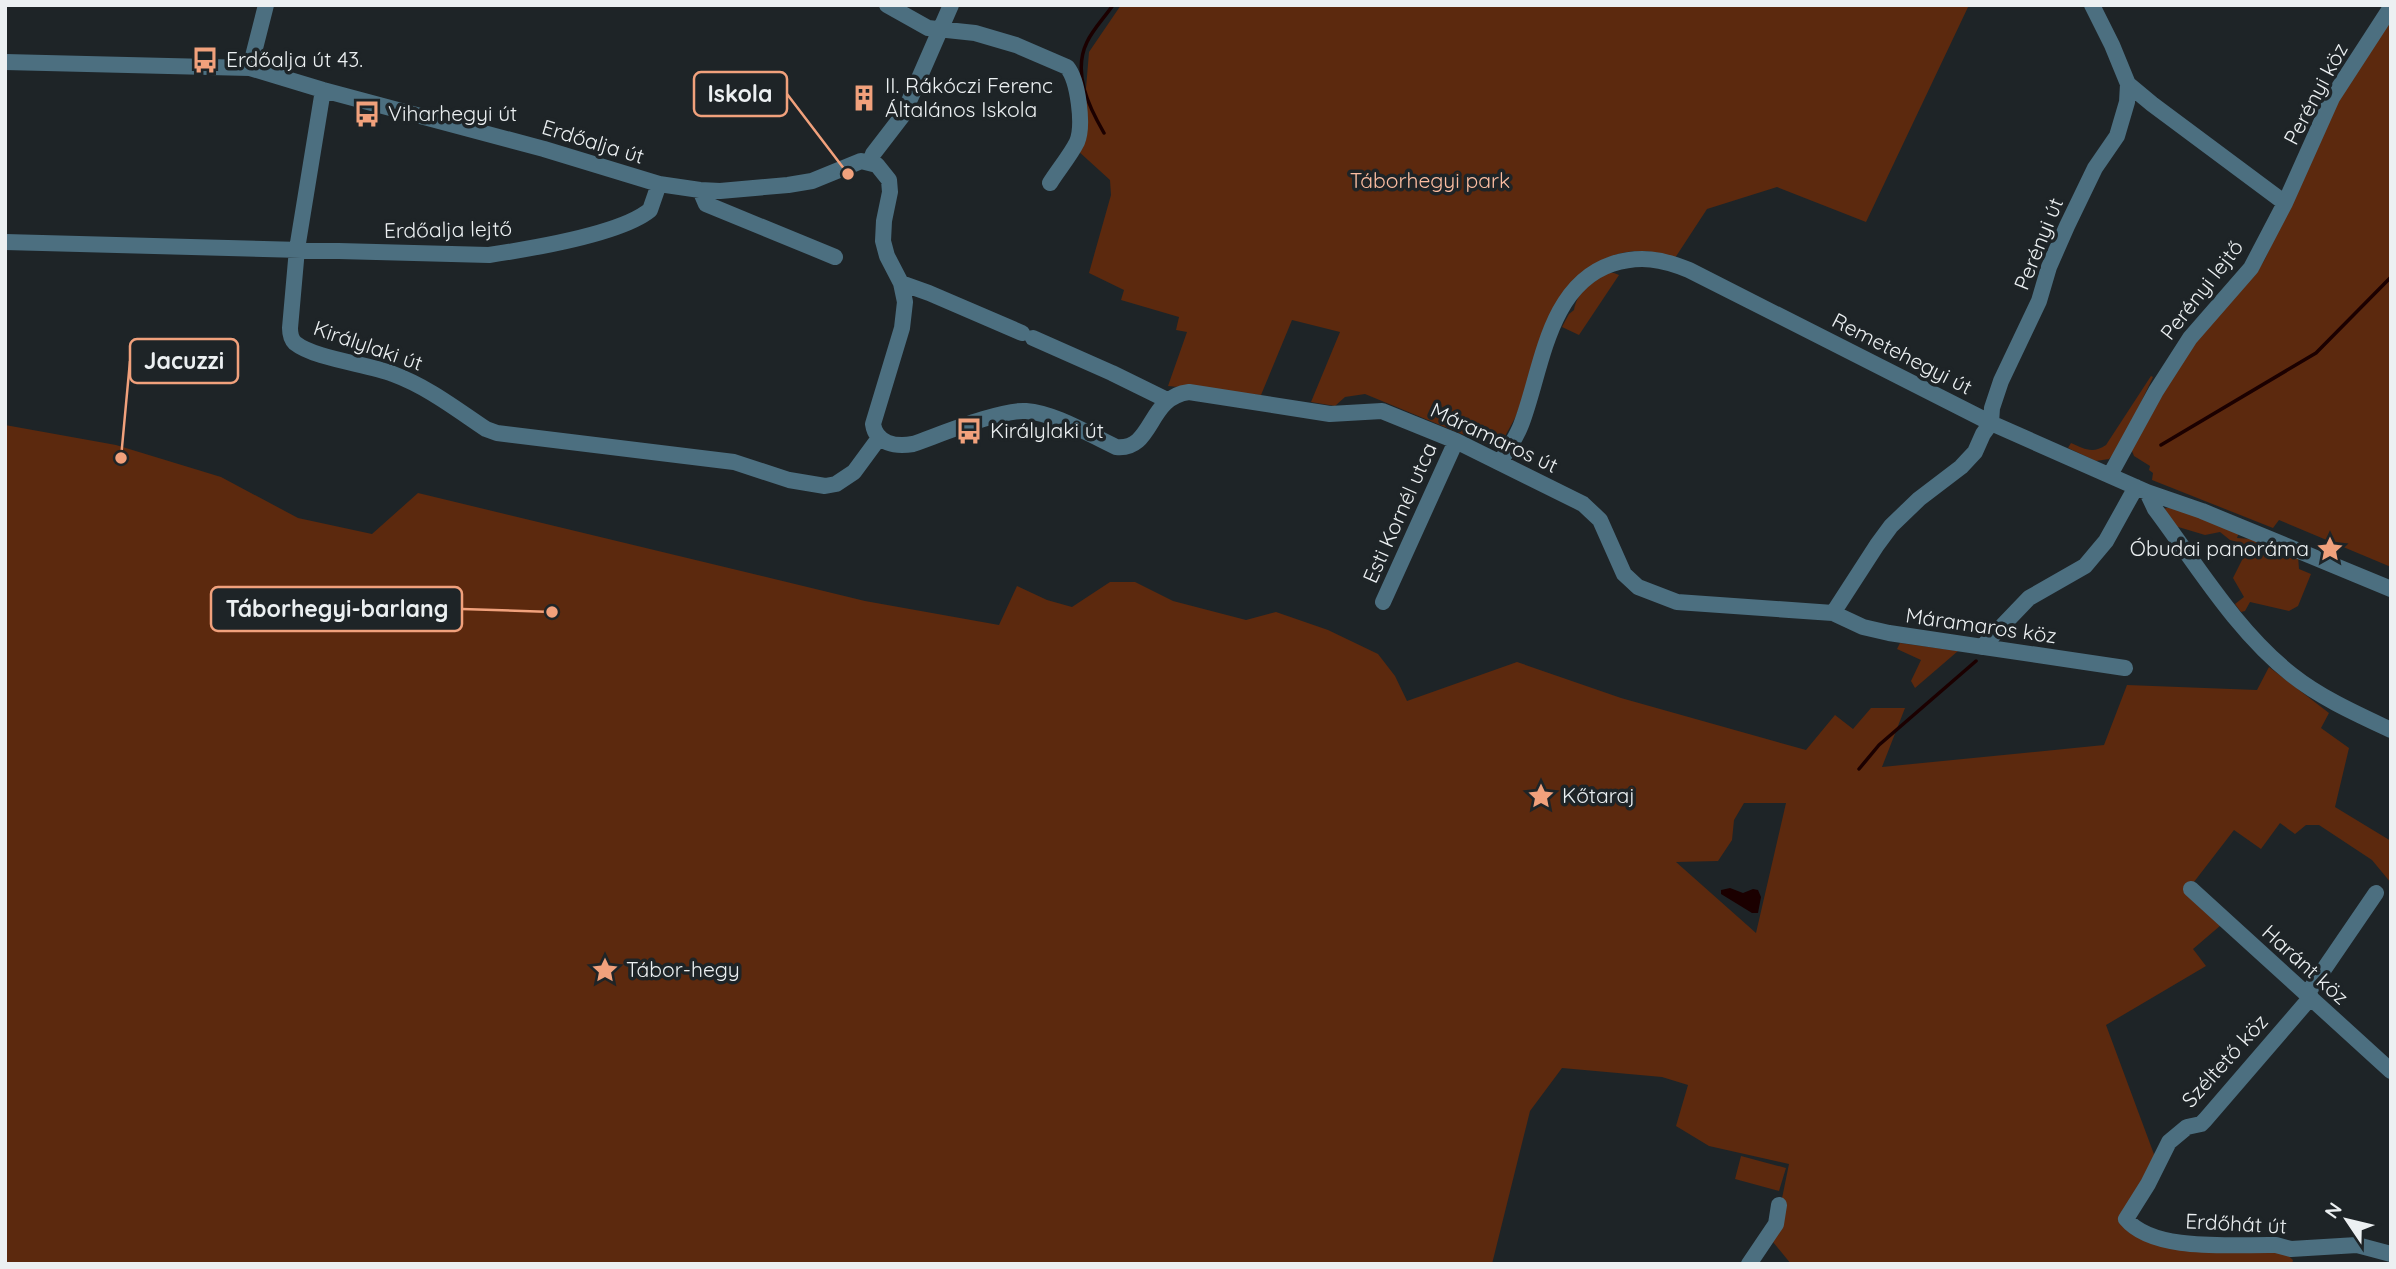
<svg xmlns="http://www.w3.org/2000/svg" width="2396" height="1269" viewBox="0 0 2396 1269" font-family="Quicksand,sans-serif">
<rect width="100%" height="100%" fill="#1e2427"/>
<path fill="#5c290e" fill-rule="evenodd" d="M1121 5H1969L1866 222 1777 187 1707 209 1675 258C1636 243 1602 253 1573 282L1515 418 1498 449 1365 394 1345 397 1335 406 1311 402 1340 332 1292 320 1261 395 1168 386 1187 332 1176 330 1179 317 1121 300 1124 290 1089 273 1111 195 1110 180 1077 150 1083 125 1089 52Z
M2391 16V567L2279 520 2273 528 2152 480 2153 473 2149 470 2150 466 2134 456 2130 446 2200 335 2257 272 2265 259 2338 97Z
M1606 273H1614L1619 275 1579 335 1562 327 1569 314 1574 310C1577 291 1592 284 1606 273Z
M2151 376 2153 377 2120 446 2109 459 2096 461 2068 448 2071 443C2084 449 2093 454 2106 445Z
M5 425 116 445 221 477 298 518 372 534 418 493 865 601 999 625 1017 586 1047 600 1072 607 1110 582H1135L1173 601 1246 620 1276 612 1328 630 1378 654 1395 676 1407 701 1517 662 1621 698 1806 750 1835 715 1853 729 1871 708H1905L1882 767 2104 745 2127 685 2257 690 2269 667 2329 713 2321 728 2349 748 2335 807 2391 841V883L2372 860 2319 825H2306L2295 834 2280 823 2261 849 2234 830 2187 891 2221 925 2193 949 2206 966 2106 1025 2155 1157 2126 1220 2168 1241 2276 1245 2293 1260 2292 1264H1791L1773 1242 1789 1164 1709 1146 1676 1126 1688 1085 1662 1077 1562 1068 1530 1111 1492 1264H5ZM1744 803H1786L1756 933 1676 862 1718 861 1732 840 1734 820Z
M2171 507 2192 512 2196 517H2204L2239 532 2237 538 2252 539 2283 553 2287 551 2298 556 2299 569 2311 574 2298 606 2289 611 2250 602 2245 611 2241 612 2235 604 2244 597 2233 578 2243 558 2242 543 2230 540 2220 532 2205 535 2175 526 2163 509Z
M1900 643 1958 651 1915 688 1911 681 1921 660 1897 649Z
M1741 1156 1786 1168 1779 1191 1735 1179Z"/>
<path fill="#1b0000" d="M1730 888 1743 893 1753 889 1758 890 1761 897 1758 913H1752L1721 894V890Z"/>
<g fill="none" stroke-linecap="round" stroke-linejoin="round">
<path stroke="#1b0000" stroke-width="3.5" d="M1104 133C1089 107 1072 73 1087 42 1093 29 1105 17 1113 5
M2161 445 2316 353 2391 277
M1859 769 1879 745 1976 661"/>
<path stroke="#4c6f80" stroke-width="16" d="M887 5 928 28 975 33 1016 45 1067 67C1078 80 1084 125 1077 142 1070 156 1058 170 1050 183
M5 62 250 68 323 90 544 149 659 184 700 190 720 191 788 185 812 181 861 161 877 165 889 180 890 192 884 221 883 241 887 256 901 283 905 302 902 328 873 424C876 444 896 447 913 444 939 435 1001 409 1026 411 1055 413 1090 435 1116 447 1154 451 1147 397 1189 392L1330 414 1382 411 1456 441 1583 504 1600 520 1624 574 1638 587 1677 602 1833 613 1863 627 1889 633 2125 668
M250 68 266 5
M2128 84 2152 104 2285 203
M323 90 297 249 290 328C290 334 291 339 295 343 315 359 368 364 393 374 428 387 456 409 486 429L497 433 734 462 789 480 825 486 836 484 854 472 879 438
M870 162 873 154 903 115 951 5
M700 190 706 204 835 257
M5 242 489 255C529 249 621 234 650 210L659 184
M901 283 929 293 1022 333
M1033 338 1112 373 1167 400
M1500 462C1508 450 1516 438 1521 425 1542 371 1547 286 1612 264 1640 255 1662 259 1689 270L1991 423 2147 492 2202 511 2391 589
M2110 475 2156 391 2190 338 2251 268 2285 203 2332 98 2391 7
M2147 492 2155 509C2197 565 2236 631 2292 675 2321 698 2357 714 2391 730
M1383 602 1456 441
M1833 613 1877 545 1891 526 1919 499 1961 467 1975 452 1983 434 1991 423 1992 408 2001 381 2039 301 2049 267 2067 226 2095 168 2117 136 2127 102 2128 84 2112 45 2092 5
M1982 647 2029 598 2085 566 2106 541 2136 487
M2191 889 2391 1071
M2307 994 2376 893
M2311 997 2205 1120 2201 1124 2187 1127 2169 1142 2148 1184 2126 1219C2154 1253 2235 1244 2276 1245L2291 1249 2357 1245 2391 1254
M1749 1264 1776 1224 1779 1205"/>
</g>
<defs>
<g id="bus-bare" transform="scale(2.1)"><path d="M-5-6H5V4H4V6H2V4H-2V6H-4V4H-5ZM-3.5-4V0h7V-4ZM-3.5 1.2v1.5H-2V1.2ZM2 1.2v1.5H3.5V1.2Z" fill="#f1a17c" stroke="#1e2427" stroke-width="2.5" paint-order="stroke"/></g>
<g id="building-bare" transform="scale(2.1)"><path d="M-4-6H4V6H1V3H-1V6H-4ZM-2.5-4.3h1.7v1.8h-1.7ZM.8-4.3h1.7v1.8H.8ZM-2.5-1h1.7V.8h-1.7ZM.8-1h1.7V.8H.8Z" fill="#f1a17c" stroke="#1e2427" stroke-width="2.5" paint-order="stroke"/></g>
<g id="sight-bare" transform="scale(2.1)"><path d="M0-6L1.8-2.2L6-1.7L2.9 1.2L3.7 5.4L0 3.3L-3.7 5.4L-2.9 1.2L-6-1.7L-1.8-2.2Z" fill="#f1a17c" stroke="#1e2427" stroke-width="2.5" paint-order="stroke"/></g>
</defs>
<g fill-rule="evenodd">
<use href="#bus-bare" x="205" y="60"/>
<use href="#building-bare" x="864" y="98"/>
<use href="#bus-bare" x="367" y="114"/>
<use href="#bus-bare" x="969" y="431"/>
<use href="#sight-bare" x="2330" y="549"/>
<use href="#sight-bare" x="1541" y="796"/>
<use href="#sight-bare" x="605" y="970"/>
</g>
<g text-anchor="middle" stroke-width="7" stroke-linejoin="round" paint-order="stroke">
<g font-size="21" fill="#ecf0f2" stroke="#1e2427" text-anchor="start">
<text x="226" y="67">Erdőalja út 43.</text>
<text x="885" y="93">II. Rákóczi Ferenc<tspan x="885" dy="24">Általános Iskola</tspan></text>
<text x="388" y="121">Viharhegyi út</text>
<text x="990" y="438">Királylaki út</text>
<text x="2309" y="556" text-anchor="end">Óbudai panoráma</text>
<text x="1562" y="803">Kőtaraj</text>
<text x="626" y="977">Tábor-hegy</text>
</g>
<g font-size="21" fill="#ecf0f2" stroke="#1e2427">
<text transform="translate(2316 94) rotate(-62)" y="7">Perényi köz</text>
<text transform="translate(593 142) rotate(17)" y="7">Erdőalja út</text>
<text transform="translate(448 230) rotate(-1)" y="7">Erdőalja lejtő</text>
<text transform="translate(2039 244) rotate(-68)" y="7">Perényi út</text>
<text transform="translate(2202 290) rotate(-52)" y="7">Perényi lejtő</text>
<text transform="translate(368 346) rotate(19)" y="7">Királylaki út</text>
<text transform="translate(1902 354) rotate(27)" y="7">Remetehegyi út</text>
<text transform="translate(1494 438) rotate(25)" y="7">Máramaros út</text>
<text transform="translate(1400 513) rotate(-66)" y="7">Esti Kornél utca</text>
<text transform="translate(1981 626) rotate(8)" y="7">Máramaros köz</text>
<text transform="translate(2305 965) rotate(42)" y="7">Haránt köz</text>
<text transform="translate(2225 1061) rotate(-48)" y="7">Széltető köz</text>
<text transform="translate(2236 1224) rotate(3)" y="7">Erdőhát út</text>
</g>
<g font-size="21" fill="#fdbea2" stroke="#1e2427">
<text x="1430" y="188">Táborhegyi park</text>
</g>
</g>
<path fill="none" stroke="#f1a17c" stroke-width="2.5" d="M848 174L787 94M121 458L130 361M552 612L462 609"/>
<g fill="#f1a17c" stroke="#1e2427" stroke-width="2.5">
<circle cx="848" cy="174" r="7"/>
<circle cx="121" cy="458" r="7"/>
<circle cx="552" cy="612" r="7"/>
</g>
<g fill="#1e2427" stroke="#f1a17c" stroke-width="2.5">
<rect x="694" y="72" width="93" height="44" rx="7"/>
<rect x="130" y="339" width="108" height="44" rx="7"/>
<rect x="211" y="587" width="251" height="44" rx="7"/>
</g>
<g font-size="23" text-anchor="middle" font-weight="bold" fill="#ecf0f2">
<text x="740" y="102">Iskola</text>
<text x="184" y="369">Jacuzzi</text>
<text x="337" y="617">Táborhegyi-barlang</text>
</g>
<rect width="2396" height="1269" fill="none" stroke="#ecf0f2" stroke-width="14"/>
<g transform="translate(2347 1220) rotate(305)" stroke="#1e2427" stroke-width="5" paint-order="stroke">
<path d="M0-5L12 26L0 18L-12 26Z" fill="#ecf0f2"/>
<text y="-10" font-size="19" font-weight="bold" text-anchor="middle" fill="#ecf0f2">N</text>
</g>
</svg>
